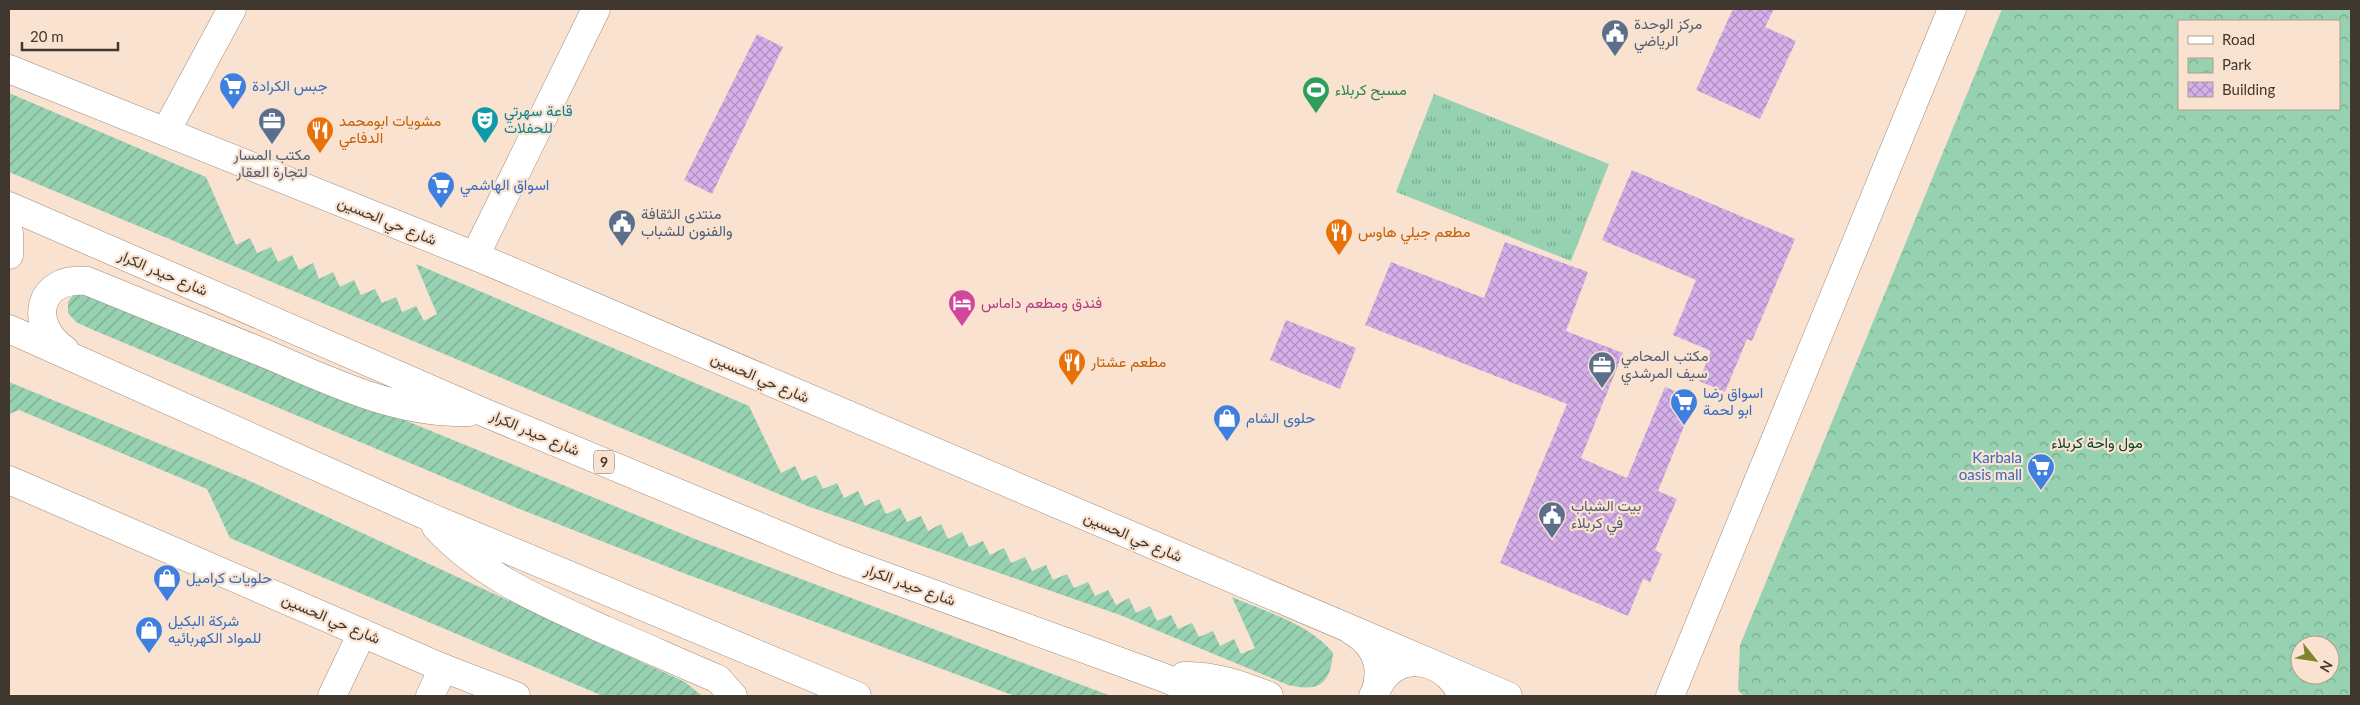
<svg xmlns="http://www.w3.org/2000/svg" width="2360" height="705" viewBox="0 0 2360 705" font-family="Lato,Vazirmatn,sans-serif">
<defs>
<pattern id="grass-tufts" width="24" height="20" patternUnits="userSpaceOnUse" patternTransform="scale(1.25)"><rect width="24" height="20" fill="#96d1b1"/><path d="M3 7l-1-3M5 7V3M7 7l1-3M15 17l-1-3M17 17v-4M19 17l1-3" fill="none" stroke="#7caa90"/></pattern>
<pattern id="park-crowns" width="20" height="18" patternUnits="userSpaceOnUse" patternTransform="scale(1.25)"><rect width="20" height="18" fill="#96d1b1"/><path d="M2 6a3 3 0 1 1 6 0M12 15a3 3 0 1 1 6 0" fill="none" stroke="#7caa90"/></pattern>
<pattern id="garden-furrows" width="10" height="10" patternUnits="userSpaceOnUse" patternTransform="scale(1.25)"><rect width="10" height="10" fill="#96d1b1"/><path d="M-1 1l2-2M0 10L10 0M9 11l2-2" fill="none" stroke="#7caa90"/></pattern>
<pattern id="building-cross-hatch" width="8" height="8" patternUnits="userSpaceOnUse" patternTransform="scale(1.25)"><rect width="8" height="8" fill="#d5b0ea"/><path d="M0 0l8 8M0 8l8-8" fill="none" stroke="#ae90be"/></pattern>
</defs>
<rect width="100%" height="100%" fill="#f9e2cf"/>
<path fill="url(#grass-tufts)" d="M1434 94 1609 164 1571 261 1396 192Z"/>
<path fill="url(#park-crowns)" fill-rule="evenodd" d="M2002 9H2351V696H1744L1738 690 1740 645ZM2179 21H2339V109H2179ZM2300 645H2330V675H2300Z"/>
<path fill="url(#garden-furrows)" d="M9 93 206 177 236 245 250 238 257 253 271 247 278 262 292 255 299 270 313 263 319 279 333 272 340 287 354 280 361 295 375 289 382 303 396 297 402 312 416 306 424 321 437 314 416 264 749 406 781 473 795 466 802 481 816 475 823 489 837 483 844 498 858 491 865 506 879 499 886 514 900 508 907 522 921 516 928 531 941 524 948 539 962 532 969 547 983 541 990 555 1004 548 1011 563 1025 557 1032 571 1046 565 1053 580 1067 574 1074 588 1088 582 1095 596 1108 590 1116 605 1129 598 1136 613 1150 606 1157 621 1171 615 1178 629 1192 623 1199 637 1213 631 1220 646 1234 639 1241 654 1255 648 1232 597C1264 611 1312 625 1333 653 1330 685 1319 692 1288 685L1120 615 810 507 9 172Z
M81 292 316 384 695 539 1111 696H1015L678 571 517 508 91 329 76 322 68 313V302L73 295Z
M9 382 243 478 685 682 702 696H603L230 538 207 489 19 410 9 414Z"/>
<path fill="url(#building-cross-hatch)" d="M1733 9H1774L1765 27 1796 41 1760 119 1696 90Z
M757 34 783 47 712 194 684 180Z
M1632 170 1795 239 1752 341 1747 339 1725 392 1699 381 1711 351 1673 335 1696 280 1602 240Z
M1505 242 1588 272 1566 331 1623 353 1581 458 1627 478 1665 387 1695 399 1658 491 1677 499 1655 550 1662 554 1650 582 1643 579 1628 616 1500 563 1567 404 1365 325 1391 262 1484 298Z
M1286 320 1356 348 1340 389 1270 360Z"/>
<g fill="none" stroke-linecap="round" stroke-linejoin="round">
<g stroke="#a18c7b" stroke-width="29">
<path id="street" d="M166 131 232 9
M332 696 362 633
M430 696 443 668"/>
</g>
<g stroke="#a18c7b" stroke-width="29">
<path id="secondary" d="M9 69 475 256 1508 696
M475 256 596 9
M9 480 443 668 516 696
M1670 696 1952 9"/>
</g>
<g stroke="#a18c7b" stroke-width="29">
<path id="highway" d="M9 206 483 412 837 559 1162 677 1209 696
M9 233V255
M9 329 425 515 857 696
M65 350C27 324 38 276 87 281 144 304 202 328 259 351 326 379 395 415 469 412
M436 527C482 577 545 603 605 630 643 646 680 663 718 679L733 696
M1352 631C1376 645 1384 667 1375 693
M1184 676C1213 675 1242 685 1269 696
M1373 696C1377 689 1380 681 1386 675 1409 650 1452 665 1461 696"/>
</g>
<use href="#street" stroke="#fff" stroke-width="28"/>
<use href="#secondary" stroke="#fff" stroke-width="28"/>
<use href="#highway" stroke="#fff" stroke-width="28"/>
</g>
<defs>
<g id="civic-pin" transform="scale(1.4375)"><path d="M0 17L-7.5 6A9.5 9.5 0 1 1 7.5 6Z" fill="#5c6f8a" stroke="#f9e2cf"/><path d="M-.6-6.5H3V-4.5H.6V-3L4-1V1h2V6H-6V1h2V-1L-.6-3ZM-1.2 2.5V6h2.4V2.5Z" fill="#fff"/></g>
<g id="supermarket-pin" transform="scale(1.4375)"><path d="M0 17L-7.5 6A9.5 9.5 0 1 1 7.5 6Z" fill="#3f7fe0" stroke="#f9e2cf"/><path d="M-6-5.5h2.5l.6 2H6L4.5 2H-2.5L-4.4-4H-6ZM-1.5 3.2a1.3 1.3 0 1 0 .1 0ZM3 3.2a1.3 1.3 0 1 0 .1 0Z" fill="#fff"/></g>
<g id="stadium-pin" transform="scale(1.4375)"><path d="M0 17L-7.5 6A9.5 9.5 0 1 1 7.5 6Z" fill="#2e9e5b" stroke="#f9e2cf"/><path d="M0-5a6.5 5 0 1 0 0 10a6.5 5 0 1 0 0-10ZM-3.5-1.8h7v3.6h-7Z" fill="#fff"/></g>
<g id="theatre-pin" transform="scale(1.4375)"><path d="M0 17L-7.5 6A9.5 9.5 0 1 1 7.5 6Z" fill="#0f9aa8" stroke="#f9e2cf"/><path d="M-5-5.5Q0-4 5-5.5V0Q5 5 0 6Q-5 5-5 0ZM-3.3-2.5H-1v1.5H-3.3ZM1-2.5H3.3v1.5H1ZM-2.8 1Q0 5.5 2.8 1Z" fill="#fff"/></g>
<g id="office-pin" transform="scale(1.4375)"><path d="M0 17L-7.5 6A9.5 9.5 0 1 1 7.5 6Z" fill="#5c6f8a" stroke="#f9e2cf"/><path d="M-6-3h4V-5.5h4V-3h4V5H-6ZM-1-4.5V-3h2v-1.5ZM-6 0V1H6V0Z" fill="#fff"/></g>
<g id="restaurant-pin" transform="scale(1.4375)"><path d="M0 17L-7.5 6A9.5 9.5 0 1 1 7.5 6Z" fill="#e8710a" stroke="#f9e2cf"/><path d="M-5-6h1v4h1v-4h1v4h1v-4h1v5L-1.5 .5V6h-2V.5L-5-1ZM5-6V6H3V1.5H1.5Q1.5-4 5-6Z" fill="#fff"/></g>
<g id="hotel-pin" transform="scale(1.4375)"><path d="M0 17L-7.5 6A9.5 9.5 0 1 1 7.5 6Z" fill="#d1479c" stroke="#f9e2cf"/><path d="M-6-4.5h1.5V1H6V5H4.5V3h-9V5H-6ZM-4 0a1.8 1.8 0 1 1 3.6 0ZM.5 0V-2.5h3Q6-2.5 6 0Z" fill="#fff"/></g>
<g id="shop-pin" transform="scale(1.4375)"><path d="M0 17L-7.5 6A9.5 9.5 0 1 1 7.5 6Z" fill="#3f7fe0" stroke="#f9e2cf"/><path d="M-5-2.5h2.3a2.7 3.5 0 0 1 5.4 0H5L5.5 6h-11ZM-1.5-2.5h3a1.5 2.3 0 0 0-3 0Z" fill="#fff"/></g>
</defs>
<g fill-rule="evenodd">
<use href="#civic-pin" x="1615" y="33"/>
<use href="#supermarket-pin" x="233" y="86"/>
<use href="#stadium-pin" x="1316" y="90"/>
<use href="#theatre-pin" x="485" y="120"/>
<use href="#office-pin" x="272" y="121"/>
<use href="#restaurant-pin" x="320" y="130"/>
<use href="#supermarket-pin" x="441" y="185"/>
<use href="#civic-pin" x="622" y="223"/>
<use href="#restaurant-pin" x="1339" y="232"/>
<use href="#hotel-pin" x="962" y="303"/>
<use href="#restaurant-pin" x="1072" y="362"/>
<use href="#office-pin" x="1602" y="365"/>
<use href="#supermarket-pin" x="1684" y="402"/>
<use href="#shop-pin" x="1227" y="418"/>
<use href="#supermarket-pin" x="2041" y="467"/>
<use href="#civic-pin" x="1552" y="515"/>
<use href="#shop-pin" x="167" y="578"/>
<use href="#shop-pin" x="149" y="630"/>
</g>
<g text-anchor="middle" stroke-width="4.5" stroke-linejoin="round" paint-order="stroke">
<rect fill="#f9e2cf" stroke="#786a5f" stroke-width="1" x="594" y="450.5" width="20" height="23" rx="4"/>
<g font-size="14" font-weight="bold" fill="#40372f">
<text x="604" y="467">9</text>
</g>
<g font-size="15" fill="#4e5e75" stroke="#f9e2cf" text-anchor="start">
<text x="1634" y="29">مركز الوحدة<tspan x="1634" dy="17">الرياضي</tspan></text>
<text x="272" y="160" text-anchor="middle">مكتب المسار<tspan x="272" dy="17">لتجارة العقار</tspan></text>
<text x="641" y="219">منتدى الثقافة<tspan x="641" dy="17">والفنون للشباب</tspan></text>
<text x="1621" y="361">مكتب المحامي<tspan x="1621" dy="17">سيف المرشدي</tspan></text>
<text x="1571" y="511">بيت الشباب<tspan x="1571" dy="17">في كربلاء</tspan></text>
</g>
<g font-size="15" fill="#366cbe" stroke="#f9e2cf" text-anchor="start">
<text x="252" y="91">جبس الكرادة</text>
<text x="460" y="190">اسواق الهاشمي</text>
<text x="1703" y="398">اسواق رضا<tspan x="1703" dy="17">ابو لحمة</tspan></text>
<text x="1246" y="423">حلوى الشام</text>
<text x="2022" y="463" text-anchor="end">Karbala<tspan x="2022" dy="17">oasis mall</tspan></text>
<text x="186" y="583">حلويات كراميل</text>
<text x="168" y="626">شركة البكيل<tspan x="168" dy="17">للمواد الكهربائيه</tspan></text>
</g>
<g font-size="15" fill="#27864d" stroke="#f9e2cf" text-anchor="start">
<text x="1335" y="95">مسبح كربلاء</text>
</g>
<g font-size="15" fill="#0d838f" stroke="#f9e2cf" text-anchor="start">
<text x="504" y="116">قاعة سهرتي<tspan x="504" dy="17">للحفلات</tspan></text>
</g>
<g font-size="15" fill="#c56008" stroke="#f9e2cf" text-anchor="start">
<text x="339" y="126">مشويات ابومحمد<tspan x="339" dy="17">الدفاعي</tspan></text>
<text x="1358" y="237">مطعم جيلي هاوس</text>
<text x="1091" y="367">مطعم عشتار</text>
</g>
<g font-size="15" fill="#40372f" stroke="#f9e2cf">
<text transform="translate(387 221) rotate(22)" y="5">شارع حي الحسين</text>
<text transform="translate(163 273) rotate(23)" y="5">شارع حيدر الكرار</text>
<text transform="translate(760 378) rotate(23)" y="5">شارع حي الحسين</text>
<text transform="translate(535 433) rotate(23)" y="5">شارع حيدر الكرار</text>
<text transform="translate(1133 537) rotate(23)" y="5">شارع حي الحسين</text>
<text transform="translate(910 585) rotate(20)" y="5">شارع حيدر الكرار</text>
<text transform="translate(331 619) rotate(23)" y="5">شارع حي الحسين</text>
</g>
<g font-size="15" fill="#b23c85" stroke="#f9e2cf" text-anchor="start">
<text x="981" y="308">فندق ومطعم داماس</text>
</g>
<g font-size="15" fill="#054028" stroke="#f9e2cf">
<text x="2097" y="448">مول واحة كربلاء</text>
</g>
</g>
<rect width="2360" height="705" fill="none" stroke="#40372f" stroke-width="20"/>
<rect x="2178" y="20" width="162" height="90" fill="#f9e2cf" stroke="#af9e8f"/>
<rect x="2188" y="36" width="25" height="8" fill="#ffffff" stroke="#af9e8f"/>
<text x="2222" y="45" font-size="15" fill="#40372f">Road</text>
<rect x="2188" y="58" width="25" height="15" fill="url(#park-crowns)" stroke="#af9e8f"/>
<text x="2222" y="70" font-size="15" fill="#40372f">Park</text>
<rect x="2188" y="82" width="25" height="15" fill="url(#building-cross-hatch)" stroke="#af9e8f"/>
<text x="2222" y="95" font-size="15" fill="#40372f">Building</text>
<g transform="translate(2315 660) rotate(120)"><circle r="24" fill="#f9e2cf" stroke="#af9e8f"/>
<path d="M0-4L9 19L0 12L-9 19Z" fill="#80842e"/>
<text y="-8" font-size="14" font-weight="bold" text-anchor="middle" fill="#40372f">N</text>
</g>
<path d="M22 42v8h96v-8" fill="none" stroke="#40372f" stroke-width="2.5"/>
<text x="30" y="42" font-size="15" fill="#40372f" stroke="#f9e2cf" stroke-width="4" paint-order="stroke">20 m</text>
</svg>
